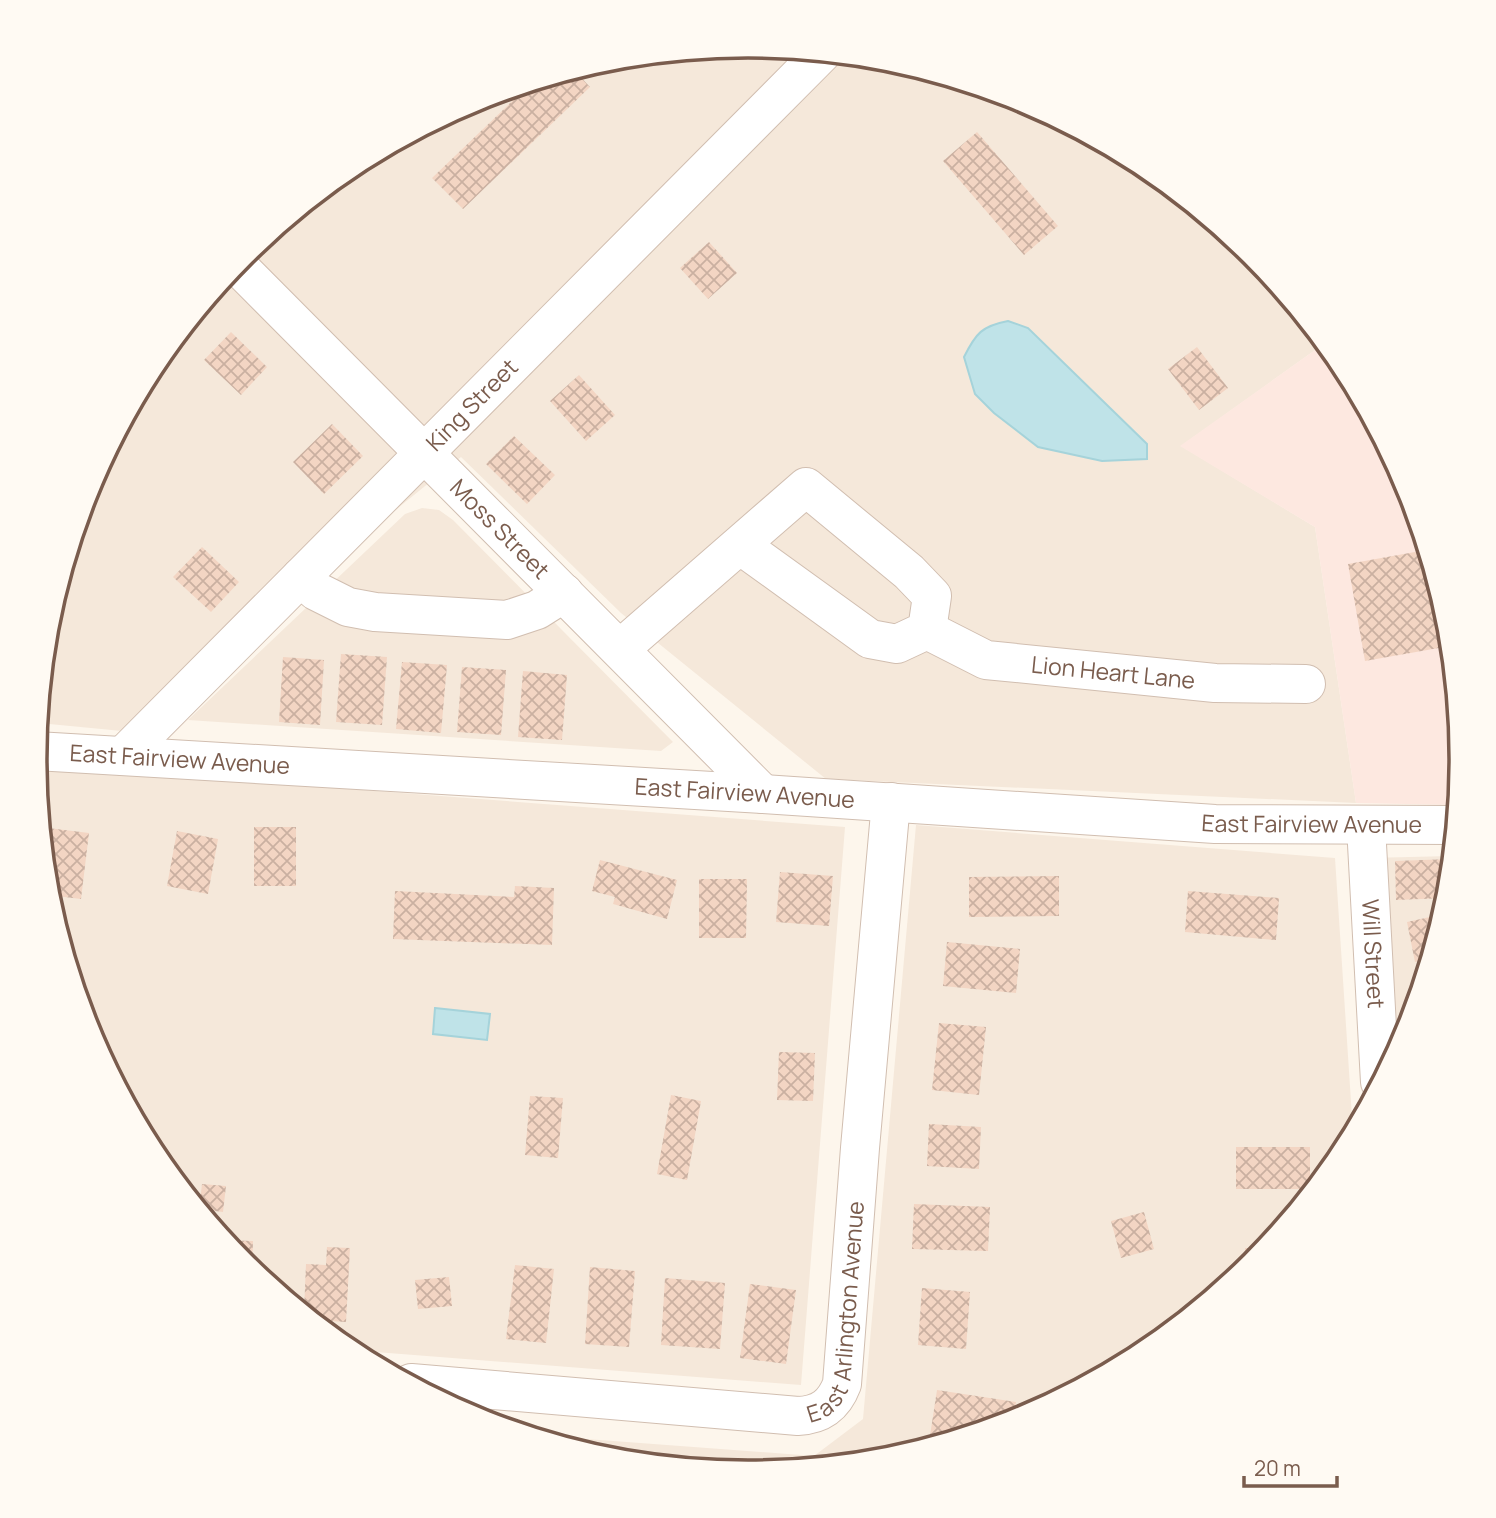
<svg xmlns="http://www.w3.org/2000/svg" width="1496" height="1518" viewBox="0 0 1496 1518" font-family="Manrope,sans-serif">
<defs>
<pattern id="building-cross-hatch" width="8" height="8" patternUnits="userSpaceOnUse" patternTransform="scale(1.75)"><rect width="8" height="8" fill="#f3d5c3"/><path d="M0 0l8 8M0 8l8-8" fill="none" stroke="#cab0a1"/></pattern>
</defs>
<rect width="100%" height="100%" fill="#fdf6ec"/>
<path fill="#f5e8da" d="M748 46 887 60 1021 100 1144 166 1252 255 1325 343 1181 446 1315 527 1356 803 826 779 621 613 461 457 122 731 39 723 49 620 89 486 155 363 244 255 352 166 476 100 609 60Z
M422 508 439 510 453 520 673 742 661 751 188 720 405 514Z
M36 765 845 827 801 1385 350 1350 244 1263 155 1155 89 1031 49 898Z
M916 825 1335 858 1353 1132 1341 1155 1252 1263 1144 1352 1020 1418 887 1458 748 1472 609 1458 533 1435 814 1456 863 1419Z
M1451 856 1447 899 1407 1032 1383 1076 1368 858Z"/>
<path fill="#fde8e0" d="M1325 343 1341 363 1407 487 1447 620 1461 759 1456 805 1356 803 1315 527 1180 446Z"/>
<path fill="#bfe3e8" stroke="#a5d3da" stroke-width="2" d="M1008 321 1028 328 1147 444V459L1102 461 1038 447 994 413 975 394 964 357C976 333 982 326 1008 321Z
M435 1008 490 1014 487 1040 433 1034Z"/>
<path fill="url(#building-cross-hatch)" d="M574 70 590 87 463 209 432 178 530 84Z
M977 132 1058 226 1024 255 943 161Z
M709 242 737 273 708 299 680 268Z
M231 332 267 367 241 395 204 360Z
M1197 347 1228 388 1199 410 1168 369Z
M579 375 615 415 586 441 550 401Z
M332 424 363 456 324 494 293 462Z
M514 436 555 475 527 504 486 464Z
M202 547 239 582 211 612 173 577Z
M1426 550 1447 620 1450 646 1365 661 1348 564Z
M341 654 387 657 382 725 336 722Z
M283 657 324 660 320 725 279 722Z
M402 662 447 665 441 733 396 729Z
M462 667 506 670 501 735 457 732Z
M523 671 567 675 562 740 518 737Z
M254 827H296V886H254Z
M48 828 89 833 81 899 48 895 45 858Z
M177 831 218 839 208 894 167 886Z
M1451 859 1447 898 1396 900 1395 861Z
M600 860 677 880 667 919 613 904 615 897 592 891Z
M780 872 833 876 829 926 776 922Z
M1059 876V916L969 917V877Z
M699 879H747L746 938H699Z
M515 886 554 888 552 945 393 939 395 891 514 897Z
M1188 891 1279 898 1276 940 1185 932Z
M1439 915 1440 922 1429 959 1415 962 1407 922Z
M947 942 1020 949 1016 993 943 986Z
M939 1023 986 1027 979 1095 932 1090Z
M779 1052 815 1053 813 1101 777 1100Z
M671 1095 701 1101 687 1180 657 1174Z
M530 1096 563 1098 558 1158 525 1155Z
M929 1124 981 1127 979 1169 927 1166Z
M1236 1147H1310V1189H1236Z
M202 1184 226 1186 223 1212 199 1209Z
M914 1204 990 1207 988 1251 912 1249Z
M1144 1212 1154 1249 1121 1258 1111 1221Z
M225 1240 253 1241 252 1270 244 1263Z
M327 1247 350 1248 346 1322 313 1320 304 1312 306 1264 326 1265Z
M1245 1248H1265L1245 1269Z
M515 1265 554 1269 546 1343 506 1339Z
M590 1267 635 1271 629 1347 585 1344Z
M449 1277 452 1306 418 1309 415 1280Z
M665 1278 725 1283 720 1349 661 1345Z
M750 1284 796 1290 786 1364 740 1358Z
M922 1288 970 1292 966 1349 918 1345Z
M937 1390 1016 1402 1013 1420 938 1443 929 1442Z"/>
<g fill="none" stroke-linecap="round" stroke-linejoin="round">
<g stroke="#d1beb0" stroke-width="40">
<g id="minor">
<path id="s1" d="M236 264 763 794"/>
<path d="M301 577 316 591 348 607 375 612 507 620 537 610 564 593"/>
<path id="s2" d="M927 630 986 660 1215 683 1306 684"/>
<path d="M620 649 806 487 909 572 932 596 927 630 897 644 870 639 740 545"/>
<path id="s3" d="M36 751 763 794 1215 824 1454 825"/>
<path id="s4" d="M123 756 822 53"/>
<path id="s5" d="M1366 826 1380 1082"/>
<path id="s6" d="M411 1383 798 1416C821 1415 834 1405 842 1384L860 1148 891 802"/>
</g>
</g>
<use href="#minor" stroke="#fff" stroke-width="38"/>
</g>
<g text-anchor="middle" stroke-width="6" stroke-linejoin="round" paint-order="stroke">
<g font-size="23" fill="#7a5c4d" stroke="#fffaf3">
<text dy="8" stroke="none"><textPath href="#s4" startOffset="495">King Street</textPath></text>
<text dy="8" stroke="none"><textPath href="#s1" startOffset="374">Moss Street</textPath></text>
<text dy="8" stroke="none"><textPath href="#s2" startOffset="194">Lion Heart Lane</textPath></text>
<text dy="8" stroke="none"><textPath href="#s3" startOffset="144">East Fairview Avenue</textPath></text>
<text dy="8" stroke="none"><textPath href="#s3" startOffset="710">East Fairview Avenue</textPath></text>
<text dy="8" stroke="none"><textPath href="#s3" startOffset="1278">East Fairview Avenue</textPath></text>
<text dy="8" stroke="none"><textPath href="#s5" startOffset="128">Will Street</textPath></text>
<text dy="8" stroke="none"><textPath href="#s6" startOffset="514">East Arlington Avenue</textPath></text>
</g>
</g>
<path d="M0 0H1496V1518H0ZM47 759a701 701 0 1 1 1402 0a701 701 0 1 1-1402 0Z" fill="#fffaf3" fill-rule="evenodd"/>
<path fill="none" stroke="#7a5c4d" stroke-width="3.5" d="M47 759a701 701 0 1 1 1402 0a701 701 0 1 1-1402 0Z"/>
<path d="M1244 1476v10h93v-10" fill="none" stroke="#7a5c4d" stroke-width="3.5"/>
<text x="1254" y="1476" font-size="21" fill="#7a5c4d" stroke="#fffaf3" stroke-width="5" paint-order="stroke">20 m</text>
</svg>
